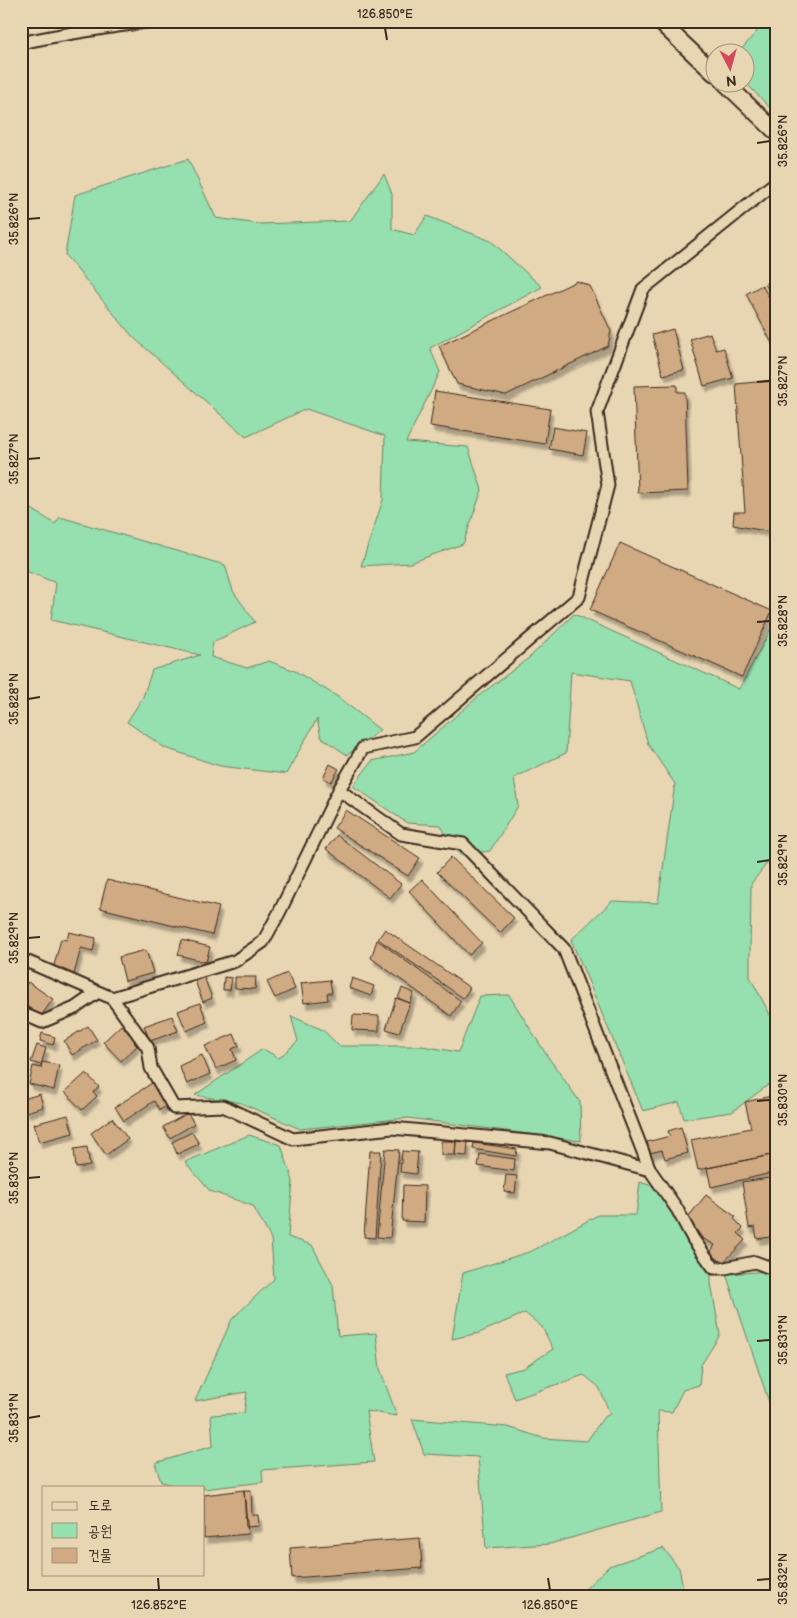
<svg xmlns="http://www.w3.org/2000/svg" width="797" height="1618" viewBox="0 0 797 1618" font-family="'Balsamiq Sans','Poor Story',sans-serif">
<defs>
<filter id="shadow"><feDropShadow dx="3" dy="5.5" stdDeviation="1" flood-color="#0004"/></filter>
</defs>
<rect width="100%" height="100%" fill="#e8d6b3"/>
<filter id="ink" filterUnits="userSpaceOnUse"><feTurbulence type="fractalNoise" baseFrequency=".02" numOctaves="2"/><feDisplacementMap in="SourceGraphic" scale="10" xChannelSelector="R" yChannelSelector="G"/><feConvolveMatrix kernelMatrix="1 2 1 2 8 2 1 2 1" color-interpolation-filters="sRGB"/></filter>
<g filter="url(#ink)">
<path fill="#96dfae" stroke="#688466" d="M766 21H776V114L745 82 744 52H739Z
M188 159 216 218 259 224 350 221 384 174 392 194V229L414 235 427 216 491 241 542 287 430 348 440 372 406 442 468 447 482 490 463 544 410 563 361 566 383 500 385 436 306 409 246 437 133 337 65 255 75 195Z
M21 502 55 524 60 517 225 565 233 591 255 622 213 642 211 657 247 668 269 661 295 671 338 697 380 730 347 755 321 737 317 719 286 774 220 766 165 748 127 722 143 697 152 670 200 655 51 620 56 583 21 569Z
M574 614 739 689 776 619V837L767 863 751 884 750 955V977L776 1026V1079L732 1112 684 1119 679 1102 643 1111 571 940 612 901 658 903 675 784 648 744 630 681 571 672 566 753 514 778 518 806 490 851 460 855 440 825 407 823 353 786 372 761 414 752 480 695 530 657Z
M509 995 546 1054 580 1102 581 1141 408 1118 300 1129 241 1103 195 1095 263 1049 279 1058 298 1041 291 1016 323 1030 339 1046H422L458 1052 480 996Z
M249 1135 281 1145 293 1181 288 1237 312 1245 333 1285 338 1336 376 1333 380 1369 397 1416 366 1411 374 1462 262 1470 263 1482 204 1489V1487H184L161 1482 155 1463 213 1446 211 1415 244 1413 247 1392 195 1401 232 1319 274 1279 271 1239 253 1206 210 1191 185 1162Z
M640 1182 658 1188 711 1274V1283L720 1335 701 1365 699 1385 683 1390 672 1412 658 1411 661 1512 550 1544 486 1548 478 1457 424 1454 412 1419 508 1427 543 1438 587 1441 603 1418 610 1414 599 1387 584 1375 515 1399 504 1373 524 1368 553 1349 542 1327 525 1313 479 1333 452 1339 463 1273 532 1251 598 1215H636Z
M770 1271 776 1274V1423L726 1274Z
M663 1548 679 1568 685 1597H577L609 1566Z"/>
<path fill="#d0aa82" stroke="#3b2a1e" filter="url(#shadow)" d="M776 279V305L765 284Z
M577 281 590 286 611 331 608 346 506 395 457 384 439 346Z
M762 285 776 310 775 349 746 294Z
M673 329 684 370 663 375 652 335Z
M710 333 716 350 724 348 733 378 704 386 690 339Z
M776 380V533L733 525 734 512H745L736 384Z
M677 385V392H685L688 491 638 493 634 386Z
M435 391 550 409 545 444 430 426Z
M553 427 587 433 583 455 549 449Z
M620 543 772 611 742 677 590 610Z
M330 764 339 769 331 782 323 778Z
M346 810 420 858 408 876 334 828Z
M337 835 401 884 390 898 326 849Z
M451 857 514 918 500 933 437 872Z
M422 879 482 943 469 955 409 891Z
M107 880 219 907 212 935 100 908Z
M385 929 470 988 463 998 378 939Z
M69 932 96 938 93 951 81 948 74 974 53 969 61 939 67 940Z
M182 940 210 947 206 962 178 955Z
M377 940 461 1001 451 1016 371 958Z
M146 950 153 973 125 981 119 957Z
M287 973 295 989 275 998 267 982Z
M204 977 212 998 203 1002 195 981Z
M224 977 232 978 230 990H223Z
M235 977H256L255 989 235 988Z
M352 978 374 986 371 996 349 988Z
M330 980 332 993H327L328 1000 304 1003 301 983Z
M28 982 53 999 41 1016 21 1002V992Z
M402 988 414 993 410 1003 398 998Z
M396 998 410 1003 399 1033 386 1029Z
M200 1003 207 1022 186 1031 178 1011Z
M353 1015 379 1016V1031L352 1030Z
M172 1016 178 1031 150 1041 144 1026Z
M121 1025 136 1041 134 1043 137 1046 121 1061 103 1042Z
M88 1026 97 1040 72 1055 64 1041Z
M42 1033 55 1037 53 1045 40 1041Z
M234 1034 239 1046 232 1049 236 1060 216 1069 205 1046Z
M37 1045 46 1048 41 1065 31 1062Z
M202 1055 210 1074 187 1084 179 1066Z
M42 1062 59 1065 54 1090 29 1084 33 1066 41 1068Z
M86 1073 99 1087 93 1092 97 1096 82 1110 65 1092Z
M152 1083 167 1105 160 1110 154 1101 124 1121 115 1107Z
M40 1094 43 1107 26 1112 23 1099Z
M776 1095V1154L698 1170 691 1140 751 1128 745 1102Z
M188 1113 194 1124 170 1138 163 1127Z
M68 1115 73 1133 39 1142 34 1124Z
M112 1118 128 1139 106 1155 91 1133Z
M681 1127 688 1153 665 1159 662 1150 650 1153 647 1142 670 1136 668 1131Z
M192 1132 199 1144 177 1154 172 1142Z
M441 1141H456L455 1155H441Z
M456 1141 468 1142 467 1156 455 1155Z
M474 1143 517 1149 516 1156 473 1149Z
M87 1147 90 1166 76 1168 74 1149Z
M385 1149 399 1150 390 1238 377 1237Z
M370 1151H381L375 1238 364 1237Z
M402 1151 418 1152 416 1174 400 1172Z
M480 1154 515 1159 514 1171 478 1166Z
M776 1154V1172L711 1187 707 1168Z
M506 1175 517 1176 515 1193 504 1192Z
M776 1177V1236L757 1239 755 1227 749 1228 742 1182Z
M403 1185 425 1186 424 1222 402 1221Z
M706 1195 736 1217 734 1219 743 1228 738 1233 745 1240 723 1263 710 1253 715 1245 702 1238 688 1217Z
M244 1490 248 1534 204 1538V1495Z
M244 1490H251L252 1515H258L259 1526 246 1527Z
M420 1538 422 1568 292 1578 290 1548Z"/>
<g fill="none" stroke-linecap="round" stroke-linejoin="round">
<g stroke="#3b2a1e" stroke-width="15">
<path id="minor" d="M21 43C65 33 109 27 153 21
M339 790 401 834 463 844 564 949 650 1170 677 1209 693 1239 714 1268H725L755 1262 776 1270
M21 959 112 998 235 961 263 942 279 913 339 790 363 748 415 737 579 597 608 485 597 412 643 289 776 182
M112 998 148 1048 151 1068 174 1108 223 1106 293 1139 392 1128 550 1143 650 1170
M21 1013 42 1022 75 1008 98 992"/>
</g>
<g stroke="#3b2a1e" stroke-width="19">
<path id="tertiary" d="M659 21 714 73
M724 82 776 132"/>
</g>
<use href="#minor" stroke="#e8d6b3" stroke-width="11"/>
<use href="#tertiary" stroke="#e8d6b3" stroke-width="15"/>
</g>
</g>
<path fill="none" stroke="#3b2a1e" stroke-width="2" d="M385 28 387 40M757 143 770 141M28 219 40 218M757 382 770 381M28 459 40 458M757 622 770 621M28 699 40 697M757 862 770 860M28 938 40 937M757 1101 770 1100M28 1178 40 1177M757 1341 770 1340M28 1418 40 1416M158 1578 159 1590M548 1578 550 1590M757 1580 770 1579"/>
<rect width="797" height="1618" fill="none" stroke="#e8d6b3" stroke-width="55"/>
<rect x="42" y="1486" width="162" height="90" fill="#e8d6b3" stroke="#a39177"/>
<rect x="52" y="1502" width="25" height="8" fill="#e8d6b3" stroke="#a39177"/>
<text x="88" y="1510" font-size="15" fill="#3b2a1e">도로</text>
<rect x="52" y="1523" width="25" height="15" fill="#96dfae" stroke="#a39177"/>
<text x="88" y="1536" font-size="15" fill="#3b2a1e">공원</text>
<rect x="52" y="1548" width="25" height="15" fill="#d0aa82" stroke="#a39177"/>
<text x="88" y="1560" font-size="15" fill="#3b2a1e">건물</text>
<g transform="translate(730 68) rotate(174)"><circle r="24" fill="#e8d6b3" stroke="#a39177"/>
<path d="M0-4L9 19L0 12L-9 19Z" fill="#d1495b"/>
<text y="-8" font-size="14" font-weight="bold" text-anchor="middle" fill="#3b2a1e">N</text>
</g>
<rect x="28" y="28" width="742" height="1562" fill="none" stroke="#3b2a1e" stroke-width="2"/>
<g font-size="12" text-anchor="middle" fill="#3b2a1e">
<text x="385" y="18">126.850°E</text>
<text transform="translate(783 141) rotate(-90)" y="4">35.826°N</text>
<text transform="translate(14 219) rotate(-90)" y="4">35.826°N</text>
<text transform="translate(783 381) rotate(-90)" y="4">35.827°N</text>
<text transform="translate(14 459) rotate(-90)" y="4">35.827°N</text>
<text transform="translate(783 621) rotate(-90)" y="4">35.828°N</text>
<text transform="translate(14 699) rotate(-90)" y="4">35.828°N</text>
<text transform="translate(783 860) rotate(-90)" y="4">35.829°N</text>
<text transform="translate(14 938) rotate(-90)" y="4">35.829°N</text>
<text transform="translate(783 1100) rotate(-90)" y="4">35.830°N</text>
<text transform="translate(14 1178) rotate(-90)" y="4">35.830°N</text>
<text transform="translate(783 1340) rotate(-90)" y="4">35.831°N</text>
<text transform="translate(14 1418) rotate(-90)" y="4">35.831°N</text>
<text transform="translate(783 1579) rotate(-90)" y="4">35.832°N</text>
<text x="159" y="1609">126.852°E</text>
<text x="550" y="1609">126.850°E</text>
</g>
</svg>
